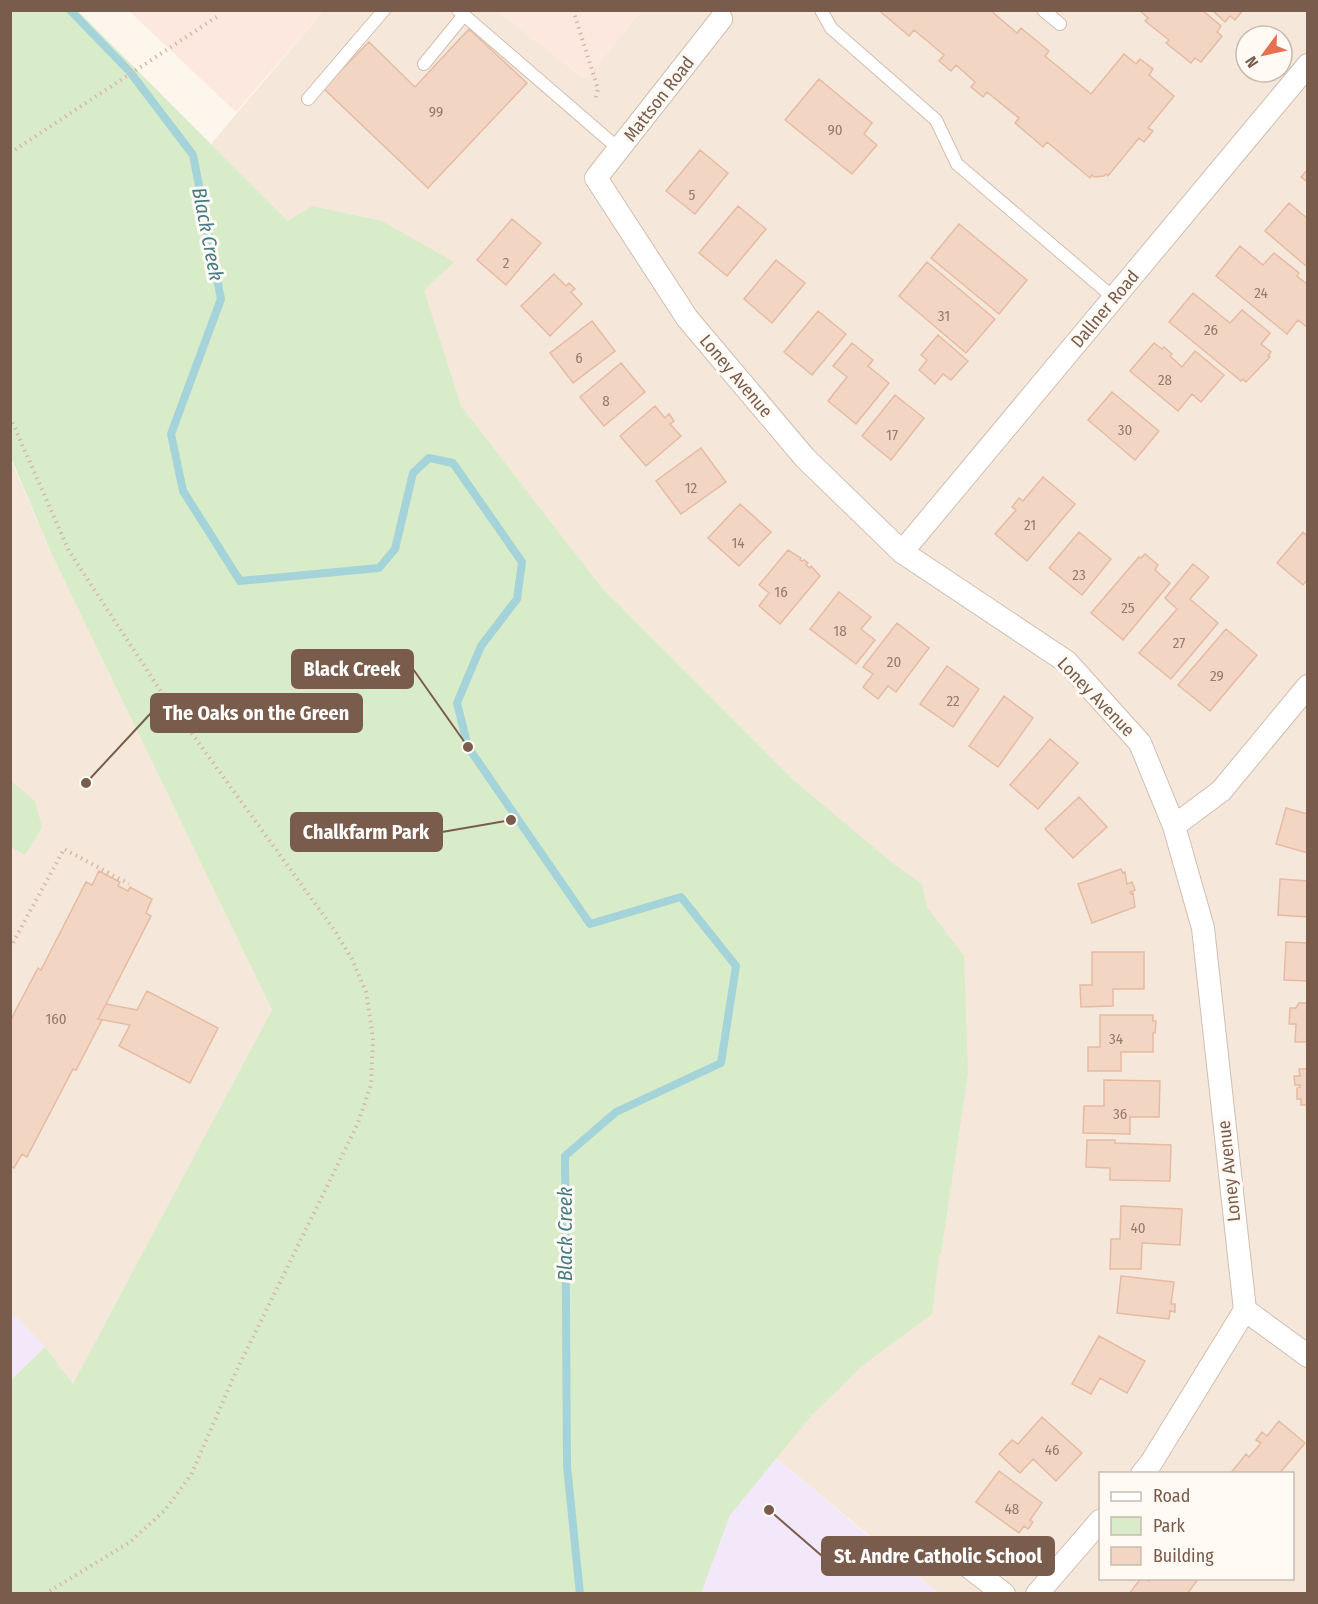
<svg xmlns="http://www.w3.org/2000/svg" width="1318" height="1604" viewBox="0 0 1318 1604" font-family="'Fira Sans Condensed',sans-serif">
<rect width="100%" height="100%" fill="#fdf6ec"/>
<path fill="#f5e8da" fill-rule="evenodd" d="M323 11H498L585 79 641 11H1307V1593H938L745 1432 602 588 414 346 211 144ZM1246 36H1282V72H1246ZM1100 1474H1292V1578H1100Z
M10 458 52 555 272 1010 73 1385 45 1347 11 1312Z"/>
<path fill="#fde8e0" d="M129 11H323L236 112Z
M498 11H641L585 79Z"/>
<path fill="#f3e8fa" d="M11 1312 45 1347 11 1380Z
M745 1432 902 1564 938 1593 667 1594Z"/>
<path fill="#d8ecc9" d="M78 11 288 221 312 206 382 221 454 262 424 290 461 406 602 588 791 778 895 865 922 884 927 907 964 956 968 1074 941 1253 939 1255 932 1314 863 1365 812 1415 730 1515 701 1593H11V1380L45 1347 73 1384 272 1010 52 555 11 458V11Z
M11 781 35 801 42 827 25 855 11 847Z"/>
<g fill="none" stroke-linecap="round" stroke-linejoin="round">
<path stroke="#a5d3da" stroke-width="8" d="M70 10 130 72 193 155 221 299 171 434 183 491 240 581 379 568 395 549 413 473 429 458 453 463 522 562 517 599 481 646 457 703 468 747 590 924 681 897 736 966 721 1063 616 1112 565 1156 567 1466 580 1594"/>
</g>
<path fill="#f3d5c3" stroke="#e6bba3" stroke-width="1.5" d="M882 10H990L1017 33 1021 28 1049 51 1045 56 1091 94 1124 54 1136 64 1140 59 1153 69 1149 75 1174 96 1148 128 1153 131 1144 142 1139 138 1108 176 1106 174 1104 176 1094 177 1092 175 1090 178 1047 142 1043 147 1015 123 1019 118 987 92 983 97 971 87 975 82 956 65 951 71 939 61 944 55 914 30 909 36 881 12Z
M1139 10H1202L1221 26 1217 32 1222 36 1201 62 1195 58 1191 63 1166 43 1169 40 1145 21 1148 18Z
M1212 10H1243L1235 20 1230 16 1225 22Z
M469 29 527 83 428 188 323 88 369 42 415 87Z
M819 79 872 123 864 134 877 145 852 174 785 120Z
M700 150 728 173 695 214 666 191Z
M1308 169V182L1301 177Z
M1289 203 1308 219V263L1306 266 1265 231Z
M738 206 766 229 727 276 699 253Z
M512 219 541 243 506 285 477 260Z
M959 224 1027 280 999 314 931 258Z
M1240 246 1263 265 1274 253 1299 273 1297 276 1308 285V328L1298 320 1287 334 1216 276Z
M776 260 805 283 772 323 744 299Z
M927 262 995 319 966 353 899 296Z
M554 274 566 286 569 283 575 289 571 292 582 304 550 336 521 306Z
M1193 293 1230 323 1242 310 1270 333 1261 344 1271 352 1268 356 1270 357 1246 382 1243 379 1241 381 1169 322Z
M818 311 846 334 812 375 784 352Z
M592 321 615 351 573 383 550 353Z
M938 335 968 361 951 380 943 374 935 384 919 370 927 360 921 355Z
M852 343 873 360 868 366 889 383 856 424 828 401 847 377 833 366Z
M1154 343 1162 349 1164 347 1172 354 1170 356 1182 367 1195 351 1224 375 1201 402 1192 394 1178 411 1130 371Z
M621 363 645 392 604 426 580 397Z
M1112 392 1159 431 1135 460 1088 420Z
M895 395 924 418 891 460 862 436Z
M655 406 665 418 669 414 674 421 670 424 681 436 646 466 620 436Z
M701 448 726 482 681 514 656 481Z
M1043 477 1075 504 1027 561 995 534 1016 510 1012 507 1019 498 1023 501Z
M740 504 771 532 739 566 708 538Z
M1079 532 1111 559 1082 595 1049 568Z
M1303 532 1308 537V579L1303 585 1277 563Z
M788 550 801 558 800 560 802 561 804 560 808 563 806 565 810 568 811 566 820 576 780 624 759 606 769 593 759 585Z
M1145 554 1158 565 1155 570 1170 583 1123 640 1091 613 1139 557 1141 558Z
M1193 564 1209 577 1190 599 1218 623 1171 679 1139 653 1177 609 1165 598Z
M839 592 871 617 861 629 875 640 856 664 810 629Z
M897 623 929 648 896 692 888 686 878 699 863 687 873 674 863 667Z
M1226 629 1257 655 1210 711 1178 685Z
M947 666 979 689 953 727 920 704Z
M1004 696 1033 718 998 767 969 746Z
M1050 739 1078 763 1038 809 1010 785Z
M1079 797 1107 827 1073 858 1045 829Z
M1286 808 1308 814V853L1276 844Z
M1121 869 1123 873 1125 872 1127 884 1132 882 1135 890 1130 892 1131 894 1133 893 1135 907 1092 923 1078 884Z
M99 871 120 882 118 886 128 891 130 887 152 899 146 913 151 916 106 1004 98 1019 102 1020 76 1070 73 1069 27 1157 22 1154 14 1168 10 1166V1021L38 968 41 970 86 882 92 885Z
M1280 879 1308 881V917L1278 915Z
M1286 942 1308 943V981L1284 980Z
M1092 952H1144V989H1113V1006L1081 1007 1080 985H1092Z
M147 991 218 1028 190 1083 119 1046 130 1025 98 1019 106 1004 137 1010Z
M1299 1003H1308V1042H1295L1296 1024H1289L1290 1008H1296Z
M1100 1015H1153V1021H1156L1155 1033H1153V1052H1121V1071H1088V1047H1100Z
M1299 1069H1308V1105H1301V1099H1297V1088L1300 1087V1085H1295L1294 1076H1300Z
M1104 1080 1160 1081 1159 1117H1130V1134L1083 1133 1084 1106H1104Z
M1087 1140H1115V1143L1171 1145 1170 1181 1110 1180V1168L1086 1167Z
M1121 1206 1182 1209 1180 1245 1142 1243 1141 1269H1110L1111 1239H1120Z
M1121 1276 1174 1282 1171 1304H1175V1312L1170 1311 1169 1319 1117 1313Z
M1099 1336 1145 1361 1127 1393 1100 1378 1091 1394 1072 1384Z
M1042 1417 1082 1453 1056 1481 1033 1459 1020 1473 999 1454 1012 1440 1018 1444Z
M1279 1421 1305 1443 1279 1474H1230L1246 1454 1249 1457 1261 1443 1256 1440 1262 1432 1267 1436Z
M999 1471 1042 1503 1030 1520 1033 1522 1028 1529 1024 1526 1019 1533 976 1502Z
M1141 1578H1146L1149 1581 1152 1578H1199L1187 1594H1129Z"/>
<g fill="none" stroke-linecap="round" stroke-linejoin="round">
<g stroke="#d1beb0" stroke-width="14">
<path id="service" d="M458 10 619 149
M821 10 831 28 936 120 957 164 1114 298
M1043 10 1060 24
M424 64 464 15
M308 99 384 10"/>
</g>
<g stroke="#d1beb0" stroke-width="24">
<path id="minor" d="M721 19 596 178 687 318 805 458 902 552 1067 662 1140 743 1174 826 1203 928 1245 1310 1151 1463 1142 1474
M902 552 1308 65
M1174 826 1221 791 1308 686
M1245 1310 1308 1356
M947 1550 1004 1594
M1037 1594 1100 1521"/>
</g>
<path stroke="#d9b8a5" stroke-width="4" stroke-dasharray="1.5 4.5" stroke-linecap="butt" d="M573 10 598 89 595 101
M10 153 218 16
M10 417 69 551 156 684 335 931 352 959 366 992 373 1038 371 1085 358 1123 234 1376 191 1475 165 1510 130 1542 45 1594
M10 948 64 849 129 884"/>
<use href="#service" stroke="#fff" stroke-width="12"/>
<use href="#minor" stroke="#fff" stroke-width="22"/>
</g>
<g text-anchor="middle" stroke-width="6" stroke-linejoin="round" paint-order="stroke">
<g font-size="15" fill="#987a6a">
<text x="436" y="117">99</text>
<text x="835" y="135">90</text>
<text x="692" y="200">5</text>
<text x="506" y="268">2</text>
<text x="1261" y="298">24</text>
<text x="944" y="321">31</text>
<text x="1211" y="335">26</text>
<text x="579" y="363">6</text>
<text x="1165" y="385">28</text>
<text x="606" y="406">8</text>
<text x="1125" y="435">30</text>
<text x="892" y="440">17</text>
<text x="691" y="493">12</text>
<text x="1030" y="530">21</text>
<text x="738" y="548">14</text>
<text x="1079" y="580">23</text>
<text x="781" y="597">16</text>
<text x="1128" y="613">25</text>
<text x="840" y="636">18</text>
<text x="1179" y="648">27</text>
<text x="894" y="667">20</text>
<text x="1217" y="681">29</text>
<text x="953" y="706">22</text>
<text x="56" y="1024">160</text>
<text x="1116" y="1044">34</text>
<text x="1120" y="1119">36</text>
<text x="1138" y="1233">40</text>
<text x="1052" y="1455">46</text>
<text x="1012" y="1514">48</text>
</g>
<g font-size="18" fill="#7a5c4d" stroke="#fffaf3">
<text transform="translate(659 99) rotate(-52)" y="6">Mattson Road</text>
<text transform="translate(1105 309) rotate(-50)" y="6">Dallner Road</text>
<text transform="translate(736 376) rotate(50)" y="6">Loney Avenue</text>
<text transform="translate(1096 697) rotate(46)" y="6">Loney Avenue</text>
<text transform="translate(1229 1171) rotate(-96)" y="6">Loney Avenue</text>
</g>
<g font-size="20" font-style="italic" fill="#437c86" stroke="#fffaf3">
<text transform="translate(208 234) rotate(79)" y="7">Black Creek</text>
<text transform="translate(565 1234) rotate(-90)" y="7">Black Creek</text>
</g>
</g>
<path fill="none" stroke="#7a5c4d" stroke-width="2" d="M468 747L413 669M86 783L151 713M511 820L442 832M769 1510L822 1556"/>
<g fill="#7a5c4d" stroke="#fffaf3" stroke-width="2">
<circle cx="468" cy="747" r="6"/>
<circle cx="86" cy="783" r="6"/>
<circle cx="511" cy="820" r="6"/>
<circle cx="769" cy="1510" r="6"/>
</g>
<g fill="#7a5c4d" stroke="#7a5c4d" stroke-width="2">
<rect x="292" y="650" width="121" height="38" rx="6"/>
<rect x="151" y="694" width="211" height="38" rx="6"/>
<rect x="291" y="813" width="151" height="38" rx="6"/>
<rect x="822" y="1537" width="232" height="38" rx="6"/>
</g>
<g font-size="20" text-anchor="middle" font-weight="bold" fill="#fff">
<text x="352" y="676">Black Creek</text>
<text x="256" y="720">The Oaks on the Green</text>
<text x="366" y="839">Chalkfarm Park</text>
<text x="938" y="1563">St. Andre Catholic School</text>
</g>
<rect width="1318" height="1604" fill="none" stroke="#7a5c4d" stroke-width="24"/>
<rect x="1099" y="1472" width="195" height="108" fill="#fffaf3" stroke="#cabbb1" stroke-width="1.5"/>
<rect x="1111" y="1492" width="30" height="9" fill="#ffffff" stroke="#cabbb1" stroke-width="1.5"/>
<text x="1153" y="1502" font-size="18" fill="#7a5c4d">Road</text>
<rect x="1111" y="1517" width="30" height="18" fill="#d8ecc9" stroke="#cabbb1" stroke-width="1.5"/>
<text x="1153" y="1532" font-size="18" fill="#7a5c4d">Park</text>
<rect x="1111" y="1547" width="30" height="18" fill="#f3d5c3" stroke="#cabbb1" stroke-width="1.5"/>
<text x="1153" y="1562" font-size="18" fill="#7a5c4d">Building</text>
<g transform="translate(1264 54) rotate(237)"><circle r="28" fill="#fffaf3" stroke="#cabbb1" stroke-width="1.5"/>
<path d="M0-4.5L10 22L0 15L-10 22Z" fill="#e76f51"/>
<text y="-9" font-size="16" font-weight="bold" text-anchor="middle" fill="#7a5c4d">N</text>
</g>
</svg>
